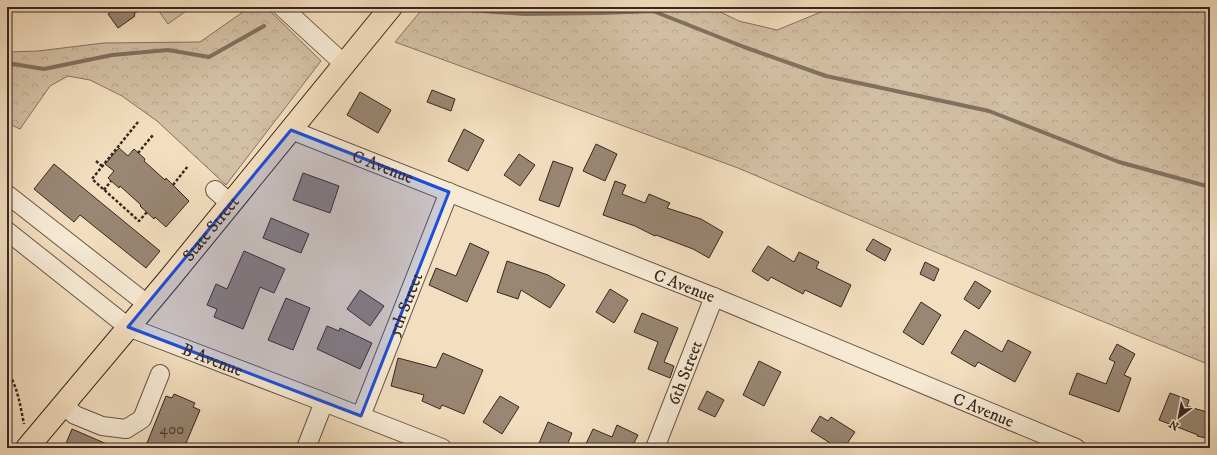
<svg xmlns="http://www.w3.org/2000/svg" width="1217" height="455" viewBox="0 0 1217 455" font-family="'IM FELL DW Pica',serif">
<defs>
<pattern id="forest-crowns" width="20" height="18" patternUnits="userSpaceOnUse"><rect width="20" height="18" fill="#d3bfa4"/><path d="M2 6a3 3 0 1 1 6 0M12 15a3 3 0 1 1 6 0" fill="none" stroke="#b6a48d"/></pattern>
</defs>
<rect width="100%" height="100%" fill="#f3debf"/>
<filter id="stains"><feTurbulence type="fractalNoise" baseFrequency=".005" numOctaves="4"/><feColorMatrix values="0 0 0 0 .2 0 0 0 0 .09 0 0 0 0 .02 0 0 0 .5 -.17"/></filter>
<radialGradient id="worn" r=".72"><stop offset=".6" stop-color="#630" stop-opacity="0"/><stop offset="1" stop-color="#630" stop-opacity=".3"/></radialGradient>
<path fill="url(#forest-crowns)" stroke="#867362" d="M250 7H266L321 61 226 185 157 121 122 96 90 80 68 76 50 86 20 129 7 123V52L38 51 104 43 200 42Z
M424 7H710L739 21 777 30 826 10 828 7H1210V365L1013 285 738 168 395 42Z"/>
<path fill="#d3bfa4" stroke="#867362" d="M156 7H188L189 9 168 24Z"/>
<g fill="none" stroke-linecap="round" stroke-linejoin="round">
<path stroke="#82705f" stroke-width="4" d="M446 7 455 9 524 14 601 13 653 11 744 47 826 76 989 111 1119 162 1210 187
M7 63 44 69 112 55 168 50 209 57 264 26"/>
</g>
<path fill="#998673" stroke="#382720" d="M118 7H143L134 14 135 16 118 28 108 14Z
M432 90 455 99 451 111 427 102Z
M360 92 391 110 378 133 347 115Z
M464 129 484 140 468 171 448 161Z
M596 144 617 154 605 181 583 171Z
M119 148 128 156 134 149 145 159 144 161 165 180 166 178 189 201 166 227 155 217 154 219 140 206 141 205 120 186 119 188 108 178 114 171 105 164Z
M519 154 535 165 520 186 504 175Z
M553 161 573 168 559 207 539 200Z
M54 164 160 251 146 268 80 215 74 222 34 189Z
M303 173 339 186 330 213 293 200Z
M615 181 626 185 622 194 645 203 649 194 670 203 667 208 701 219 723 232 709 258 693 249 656 235 655 236 635 226 603 215Z
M271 218 309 234 301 253 263 238Z
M873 239 891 249 885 261 866 250Z
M470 243 489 252 467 302 429 285 436 268 456 276Z
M768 246 794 262 799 252 819 262 816 268 851 285 841 307 805 290 803 294 771 277 768 281 752 271Z
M244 251 285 269 274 293 260 287 243 329 214 317 217 309 207 305 216 284 227 289Z
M507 261 548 275 565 285 550 308 521 290 518 299 497 292Z
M925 262 939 269 934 281 920 274Z
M975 281 991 291 979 309 964 299Z
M610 289 628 300 614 323 596 312Z
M360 290 384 306 370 326 347 309Z
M286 298 310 308 293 350 268 340Z
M921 302 941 315 923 345 903 332Z
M642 313 678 328 664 362 674 366 670 378 648 369 658 342 634 332Z
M327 326 339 331 340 328 372 343 360 369 317 349Z
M965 330 1002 352 1008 340 1031 352 1015 382 978 362 975 367 951 353Z
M1117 344 1135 354 1124 375 1131 378 1119 412 1069 394 1077 373 1106 384 1115 362 1109 359Z
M443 353 483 370 464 414 442 405 440 409 422 401 424 395 391 386 398 358 436 368Z
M759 361 781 372 764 406 743 395Z
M707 391 724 400 715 417 698 409Z
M1170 393 1189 400 1187 406 1210 413V439L1197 436 1198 435 1159 420Z
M174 394 195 403 193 407 200 410 184 448H145L166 396 172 398Z
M500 396 519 407 502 434 483 422Z
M820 416 828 421 831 417 855 432 844 448H838L811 431Z
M548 422 572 433 566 448H537Z
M617 425 638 435 632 447 635 448H584L593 429 612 437Z
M72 429 116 448H64Z"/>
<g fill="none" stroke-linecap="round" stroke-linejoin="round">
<g stroke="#675548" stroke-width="20">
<g id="minor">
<path d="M282 7 344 64"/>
<path id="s1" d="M291 130 714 297 1076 448"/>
<path d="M215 190 231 204"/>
<path d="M7 196 8 195 147 304"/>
<path id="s2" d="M7 231 128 327 324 402 442 448"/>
<path d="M63 405 75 415 102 426 126 429 142 419 160 374"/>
<path id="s3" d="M361 416 449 192"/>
<path d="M306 448 324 402"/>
<path id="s4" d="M655 448 714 297"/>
</g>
</g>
<g stroke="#382720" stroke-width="24">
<g id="major">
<path id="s5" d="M27 448 169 279 391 7"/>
</g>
</g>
<path stroke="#382720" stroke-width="2.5" stroke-dasharray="3 2" stroke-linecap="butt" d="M138 122 92 179 139 221 147 212
M138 153 153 135
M96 161 102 166
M173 185 188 166
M104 190 111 181
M7 371C18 387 20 405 24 424"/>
<use href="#minor" stroke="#f7ead5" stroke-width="18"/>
<use href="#major" stroke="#f3debf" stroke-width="22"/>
</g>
<path fill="#1d4ed8" fill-opacity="0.2" stroke="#1d4ed8" stroke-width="3" stroke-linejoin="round" d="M291 130 449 192 361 416 128 327Z"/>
<g text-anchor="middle" stroke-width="3" stroke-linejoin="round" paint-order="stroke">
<g font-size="15" fill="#503f35">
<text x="172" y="434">400</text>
</g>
<g font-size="17" fill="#382720" stroke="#f7ead5">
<text dy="6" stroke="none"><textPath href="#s1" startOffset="99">C Avenue</textPath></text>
<text dy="6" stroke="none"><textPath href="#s5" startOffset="286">State Street</textPath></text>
<text dy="6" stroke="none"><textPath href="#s1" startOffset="423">C Avenue</textPath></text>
<text dy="6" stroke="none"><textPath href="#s3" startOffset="120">5th Street</textPath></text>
<text dy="6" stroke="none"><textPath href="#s2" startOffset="245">B Avenue</textPath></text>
<text dy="6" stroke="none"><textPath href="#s4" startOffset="81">6th Street</textPath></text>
<text dy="6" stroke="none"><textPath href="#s1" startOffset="747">C Avenue</textPath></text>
</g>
</g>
<rect width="1217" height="455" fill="none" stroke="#f3debf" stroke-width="24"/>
<rect x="8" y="8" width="1201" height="439" fill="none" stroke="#382720" stroke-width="2"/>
<rect x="12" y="12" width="1193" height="431" fill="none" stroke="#382720"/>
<g transform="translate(1179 417) rotate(212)" stroke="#f7ead5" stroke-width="3" paint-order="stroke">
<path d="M0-3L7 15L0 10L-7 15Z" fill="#382720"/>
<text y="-6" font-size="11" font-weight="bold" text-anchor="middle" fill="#382720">N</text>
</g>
<rect width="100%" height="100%" filter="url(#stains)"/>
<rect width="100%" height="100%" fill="url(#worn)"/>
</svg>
